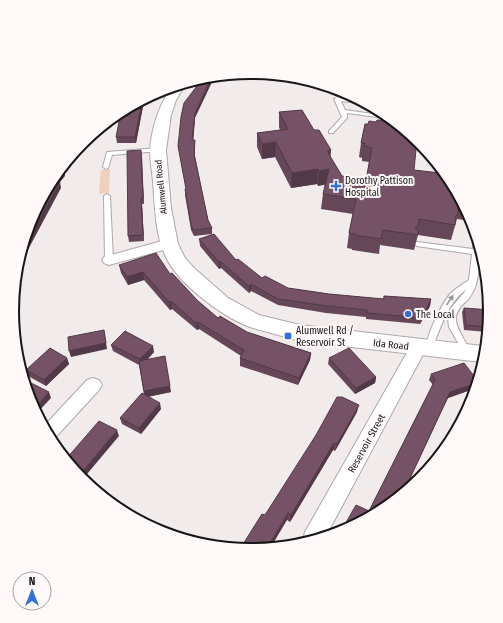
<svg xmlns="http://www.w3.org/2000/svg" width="503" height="623" viewBox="0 0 503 623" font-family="'Fira Sans Condensed',sans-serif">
<rect width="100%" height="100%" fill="#f1ebec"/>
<path fill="#f0cfbd" d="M110 169 109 193 99 194 101 170Z"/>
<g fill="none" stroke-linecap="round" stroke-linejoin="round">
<g stroke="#aea8a9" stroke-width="2">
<path id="service" d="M337 97 358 100 362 103 341 101 345 110 380 115 385 118 347 113V118L333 133H329V131L342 117 334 99Z
M158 148 160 149V151L112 155 108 168 106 169 103 167 107 152Z
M107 194 110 196 113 260 109 262 105 260 104 196Z
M474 239H477C480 257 481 281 470 297 465 303 457 308 456 317 455 330 467 340 469 352L468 354H462L458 343 449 327 448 318 451 308 467 289C450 301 444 319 436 338 435 342 435 346 433 350H427C423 341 443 301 451 293 456 288 463 284 469 280L472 254 417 246 413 244 417 242 473 249Z"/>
</g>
<g stroke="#aea8a9" stroke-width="2">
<path id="minor" d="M169 239 174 241 176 244 174 247 109 265 104 263 102 260 104 257Z
M419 341 425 342 427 347 326 536 303 541 305 532 413 342Z
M93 378 99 380 102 385 99 390 54 439 45 425 87 380Z"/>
</g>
<g stroke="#aea8a9" stroke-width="2">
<path id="tertiary" d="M185 85 176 100 171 115 166 150 171 208 178 244 185 258 194 268 228 298 259 315 300 325 483 346 481 362 300 341 253 328C227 320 181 286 168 261 155 238 155 208 153 181 152 171 150 161 150 151 151 130 159 105 171 88Z"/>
</g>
<use href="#service" fill="#fff" fill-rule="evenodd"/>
<use href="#minor" fill="#fff" fill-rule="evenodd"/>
<use href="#tertiary" fill="#fff" fill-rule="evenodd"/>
</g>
<path fill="#654757" d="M160 90H163L152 101 149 97Z
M144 101 136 143H117L116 137Z
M279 112 314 130 342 176 351 183 366 180 369 162 362 161V158L359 157 361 143 365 124 414 170 437 173V167L467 211 464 220 457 219 451 240 418 235 414 250 380 245 379 254 352 250V249L347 248 349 233 353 214 321 209 323 194 325 184 318 186 317 184 291 188 275 157 262 159 257 147V133L280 130 279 127Z
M195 118 193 140H195V156L208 220 212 228V234L194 236 191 230 185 195V189H186L178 146Z
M141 150 144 204H142L144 241 129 242 128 236Z
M199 239 236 260 262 278 288 288 329 294 383 299 384 296 431 299 430 306 420 324 366 319V317L326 313 278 305 251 291 249 293 221 268 219 269 200 246Z
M119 265 170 274 198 301 218 318 247 332 311 353 310 360 298 385 240 366V358L241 356 199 329 197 330 172 309 170 310 144 280 128 285 121 273Z
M464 308 491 312 487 332 464 330 462 312Z
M111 345 154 352 147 360 171 392 148 397 161 409 141 434 122 424 120 418 144 395 139 365 113 351Z
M67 358 69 364 46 386 28 376 26 370Z
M329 358 376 377 375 383 355 394 328 364Z
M431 374 477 380 476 388 448 398 369 511 433 385 429 380Z
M357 412 335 451 333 450 290 522 287 520 265 515Z"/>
<path fill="#523947" d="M210 80H213L195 118 193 145 192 140 195 113Z
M160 90H163L152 101V97L155 94Z
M144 101 136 143 135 137 142 102Z
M276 142 275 157 262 159V144Z
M141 150 142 156 144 204 143 198Z
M331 150 330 165 327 151Z
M64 169 65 176 55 188 54 184Z
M318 169 317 184 291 188 292 173Z
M329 169 328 184 318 186 319 171Z
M60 182 61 188 23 259 25 244Z
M141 198 142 204 144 241 143 235Z
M220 261 221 268 219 269V262Z
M143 272 144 280 128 285 127 277Z
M251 284V291L249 293V286Z
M431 299 430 306 420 324 422 318Z
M171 301 172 309 170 310 169 302Z
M198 322 199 329 197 330 196 323Z
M104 330 107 349 71 357 69 351Z
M153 346 154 352 141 366 140 359Z
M311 353 310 360 298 385 299 378Z
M67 358 69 364 46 386 44 380Z
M376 377 375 383 355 394 356 388Z
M477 383 476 388 448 398 404 492 403 493 450 392Z
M170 386 171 392 145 397 144 391Z
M49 392 51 398 37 413 34 408Z
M160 403 161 409 141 434 139 428Z
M359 405 357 412 335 451 337 444Z
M117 430 119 436 82 480 79 476Z
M334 443 333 450 290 522 291 515Z
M288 513 287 520 271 547 267 548Z"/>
<path fill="#755265" stroke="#523947" d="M210 80 195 113 192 140H195L194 154 208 220 212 228 193 230 191 224 185 189H186L178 146 181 117 184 103 200 82Z
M142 102 135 137H116L120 117Z
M302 110 314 130H319L331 150 327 151 342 176 347 177 351 183 353 178 366 180 372 148 364 146 365 143H361L365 124H368L369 121 376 122 377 120 389 121 417 139 414 170 440 173V171L462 204 458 203V215H456L455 225 419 219 418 226 415 228 418 231V235L383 230 381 239 354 235 355 234 349 233 356 199 323 194 329 169 319 171 318 169 292 173 276 142 262 144 257 133 288 129 279 112Z
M141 150 143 198H141L143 235 128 236 127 151Z
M55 182H60L25 244 30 220Z
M214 234 236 260 238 259 262 278 265 276 288 288 329 294 384 299V296L431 299 422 318 367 313V310L327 306 278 299 251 284 249 286 220 261 219 262 199 239Z
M156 253 170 274 172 273 198 301 218 318 220 316 247 332 311 353 299 378 240 358 244 350 198 322 196 323 171 301 169 302 143 272 127 277 119 265Z
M464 308 491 310V312L488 327 466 325Z
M104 330 106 343 69 351 68 337Z
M125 331 153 346 140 359 111 345Z
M50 348 67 358 44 380 26 370Z
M349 348 376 377 356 388 329 358Z
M165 356 170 386 144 391 139 361Z
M464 363 477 380V383L450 392 403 493 343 533H340L356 505 369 511 435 380 431 374Z
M31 383 49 392 34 408 30 403 27 387Z
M142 393 160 403 139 428 120 418Z
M337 397H342L359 405 337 444 334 443 291 515 288 513 267 548 251 551 240 549 262 514 265 515 316 435Z
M99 421 117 430 79 476 67 458Z"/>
<defs><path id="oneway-solid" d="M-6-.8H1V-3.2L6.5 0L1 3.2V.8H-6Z"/></defs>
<use fill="#979696" href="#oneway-solid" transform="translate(450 300) rotate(-56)"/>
<g fill="#3070dd" stroke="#fff9fa" stroke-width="1.5">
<path d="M334 180h4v4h4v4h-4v4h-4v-4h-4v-4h4z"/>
<circle cx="408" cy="314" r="4"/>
<rect x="284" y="332" width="8" height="8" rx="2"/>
</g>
<g text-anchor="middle" stroke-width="4" stroke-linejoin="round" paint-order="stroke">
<g font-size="9" fill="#181616" stroke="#fff9fa">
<text transform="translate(161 187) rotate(-96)" y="3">Alumwell Road</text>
</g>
<g font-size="10" fill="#181616" stroke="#fff9fa" text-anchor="start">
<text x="345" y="184">Dorothy Pattison<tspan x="345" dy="12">Hospital</tspan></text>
<text x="416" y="318">The Local</text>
<text x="296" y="334">Alumwell Rd /<tspan x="296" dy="12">Reservoir St</tspan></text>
</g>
<g font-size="10" fill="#181616" stroke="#fff9fa">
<text transform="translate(391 344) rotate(6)" y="4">Ida Road</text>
<text transform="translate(366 443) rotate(-61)" y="4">Reservoir Street</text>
</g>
</g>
<path d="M0 0H503V623H0ZM19 311a232 232 0 1 1 464 0a232 232 0 1 1-464 0Z" fill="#fff9fa" fill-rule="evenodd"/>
<path fill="none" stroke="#181616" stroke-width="2" d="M19 311a232 232 0 1 1 464 0a232 232 0 1 1-464 0Z"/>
<g transform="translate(32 591)"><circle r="19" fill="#fff9fa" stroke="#a39e9f"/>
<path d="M0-3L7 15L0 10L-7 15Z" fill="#3070dd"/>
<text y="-6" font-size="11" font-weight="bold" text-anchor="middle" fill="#181616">N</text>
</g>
</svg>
